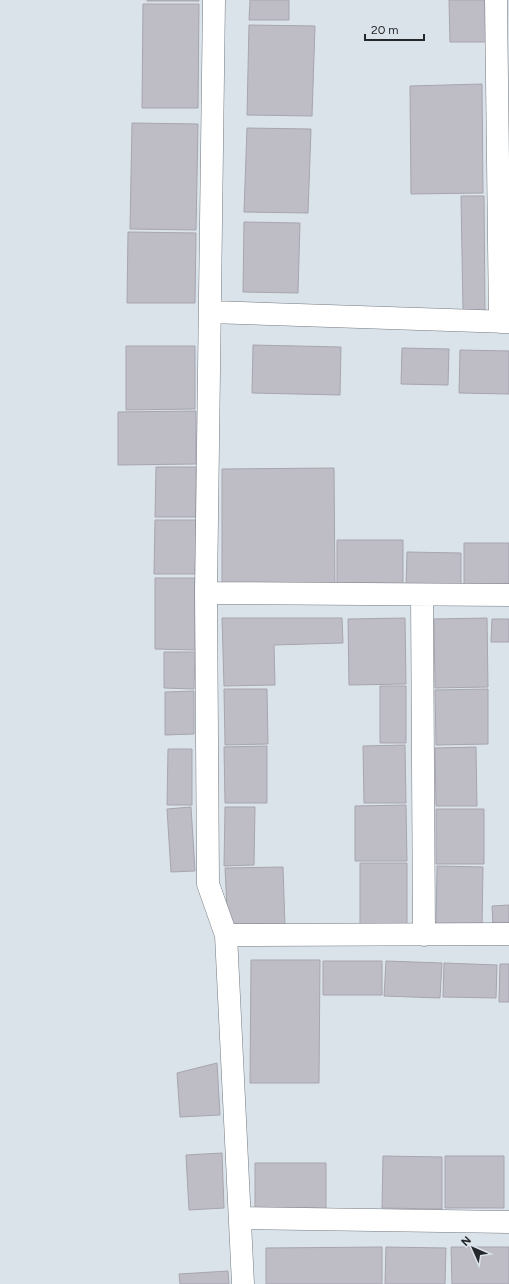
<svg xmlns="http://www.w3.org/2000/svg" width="509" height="1284" viewBox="0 0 509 1284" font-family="Figtree,sans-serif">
<rect width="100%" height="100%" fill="#dbe3ea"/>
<path fill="#bebcc5" stroke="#a7a5ae" d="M147 0H199V1H147Z
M250 0H289V20H249Z
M449 0H486V42H450Z
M143 4H199L198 108H142Z
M249 25 315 26 312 116 247 115Z
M482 84 483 193 411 194 410 86Z
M132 123 198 124 196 230 130 229Z
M247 128 311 129 308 213 244 212Z
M461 196H484L485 311H463Z
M244 222 300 223 298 293 243 292Z
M128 232 196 233 195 303H127Z
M253 345 341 347 340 395 252 393Z
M126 346H195V409L126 410Z
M402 348 449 349 448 385 401 384Z
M460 350 509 351V394L459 393Z
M196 411V464L118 465V412Z
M156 467H196V517H155Z
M334 468 335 587 222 588V469Z
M155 520H196L195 574H154Z
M337 540H403V587H337Z
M464 543H509V586L464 587Z
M407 552 461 553V587H406Z
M155 578H195V650L155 649Z
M222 618H342L343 643 274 645 275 685 224 686Z
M405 618 406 684 349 685 348 619Z
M487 618 488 687 435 688 434 619Z
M492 619H509V642H491Z
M164 652H195L194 689 164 688Z
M380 686H406V743H380Z
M224 689H267L268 744 225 745Z
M488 689V744L436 745 435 690Z
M194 691V734L165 735V692Z
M405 745 406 803H364L363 746Z
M267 746V803H225L224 747Z
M476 747 477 806H436L435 748Z
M168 749H192V805H167Z
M406 805 407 861H355V806Z
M191 807 195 871 171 872 167 809Z
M225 807H255L254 865 224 866Z
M436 809H484V864H436Z
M360 863H407V929H360Z
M437 866 483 867 482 927H436Z
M283 867 285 927 228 929 225 868Z
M509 905V926H493L492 906Z
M251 960H320L319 1083H250Z
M323 961H382V995H323Z
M386 961 442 963 440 998 384 996Z
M444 963 497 965 496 998 443 997Z
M500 964H509V1002H499Z
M217 1063 220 1115 180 1117 177 1073Z
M222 1153 224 1208 189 1210 186 1155Z
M383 1156 442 1157V1209L382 1208Z
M445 1156H504V1208H445Z
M255 1163H326V1211L255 1210Z
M382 1247V1284H266V1248Z
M386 1247 446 1248 445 1284H385Z
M451 1247H509V1284H452Z
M228 1271 229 1284H180L179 1274Z"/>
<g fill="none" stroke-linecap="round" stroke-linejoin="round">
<g stroke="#737a80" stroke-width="23">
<path id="street" d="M214 0 206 593 208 884 226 935 243 1284
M496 0 500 322
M210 312 509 322
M206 593 509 595
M422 595 424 935
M226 935 509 934
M240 1218 509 1222"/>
</g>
<use href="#street" stroke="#fff" stroke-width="22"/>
</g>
<g transform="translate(473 1248) rotate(315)" stroke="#dbe3ea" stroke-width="3" paint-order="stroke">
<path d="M0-3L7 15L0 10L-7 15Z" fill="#25282b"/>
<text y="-6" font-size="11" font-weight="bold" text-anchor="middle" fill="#25282b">N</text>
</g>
<path d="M365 34v6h59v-6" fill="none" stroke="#25282b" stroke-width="2"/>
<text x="371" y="34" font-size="12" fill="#25282b" stroke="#dbe3ea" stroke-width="3" paint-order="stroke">20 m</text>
</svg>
